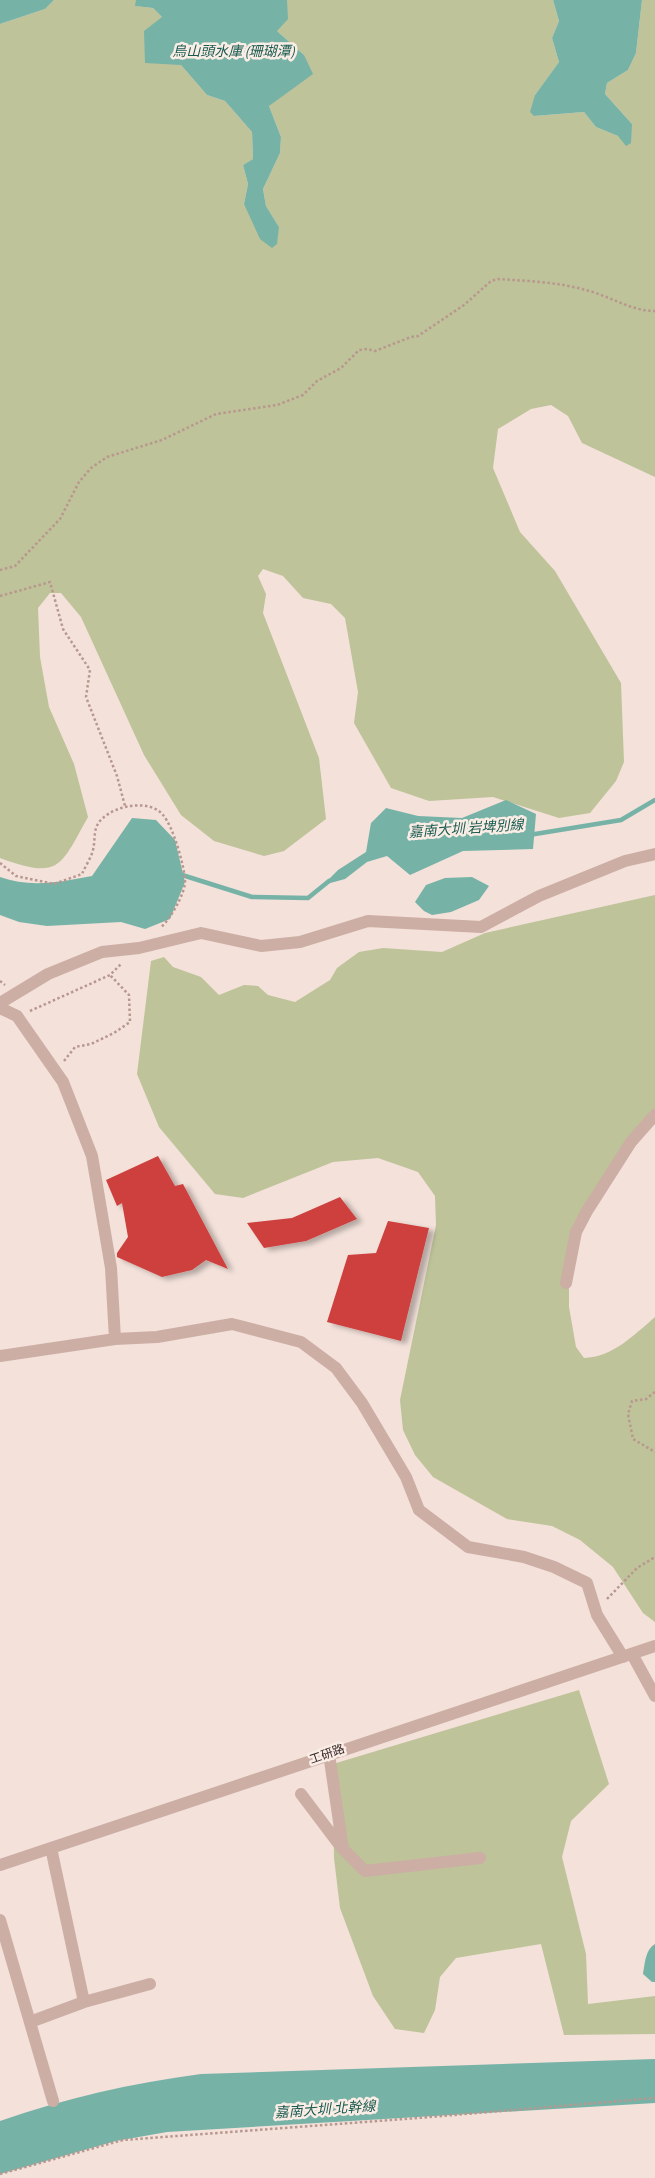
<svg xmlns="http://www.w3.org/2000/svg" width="655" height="2178" viewBox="0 0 655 2178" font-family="'PT Sans Narrow','Noto Sans TC',sans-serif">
<defs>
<filter id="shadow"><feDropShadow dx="5.5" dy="3" stdDeviation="2.5" flood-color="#0004"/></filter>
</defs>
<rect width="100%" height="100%" fill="#f3e1da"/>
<path fill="#bec399" d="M54 0H136V6L153 8 162 17 181 65 207 95 225 101 252 132 253 159 243 165 248 184 244 204 279 227 266 206 263 189 280 153 281 137 269 106 304 55 277 31 287 0H553L559 21 552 38 559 62 535 95 534 116 584 112 596 127 618 136 632 124 605 94 607 83 628 70 636 53 642 0H655V477L582 443 568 416 551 405 531 409 498 429 493 468 520 532 555 571 621 683 624 762 616 781 590 813 559 818 493 797 429 801 391 788 354 723 358 692 345 618 331 604 303 598 283 576 263 569 258 576 266 594 263 613 319 758 326 819 284 851 264 856 214 841 181 815 144 755 81 617 61 593H50L38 608 40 657 49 707 74 764 88 817C60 867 60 880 0 858V24L45 9Z
M655 895V1117L583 1223 569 1279V1307L576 1347 584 1358C613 1357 634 1335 655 1317V1622L643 1613 613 1567 580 1540 552 1526 507 1519 433 1477 415 1455 403 1430 400 1400 436 1225 435 1196 418 1172 378 1158 333 1162 243 1198 215 1194 159 1127 137 1074 151 961 164 957 173 967 201 977 219 995 244 985 258 986 268 995 295 1002 330 980 337 968 359 952 383 948 442 952 485 933Z
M579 1690 609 1784 571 1821 562 1857 586 1954 588 2004 655 1996V2034L564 2035 541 1944 456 1958 440 1977 435 2010 424 2033 395 2029 373 1996 340 1908 334 1858 333 1764Z"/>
<path fill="#77b2a7" d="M0 0H54L45 9 0 24Z
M136 0H287L288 19 277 31 304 55 313 74 269 106 281 137 280 153 263 189 266 206 279 227 277 244 272 248 260 239 244 204 248 184 243 165 253 159 252 132 225 101 207 95 181 65 145 63 144 31 162 17 153 8 135 6Z
M553 0H642L636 53 628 70 607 83 605 94 632 124 631 143 626 146 618 136 596 127 584 112 534 116 530 112 535 95 559 62 552 38 559 21Z
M506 800 536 814 533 849 463 851 410 875 387 856 367 862 345 879 323 885 338 870 366 852 371 823 386 808 418 816 462 818Z
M132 818 156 820 175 840 185 882 170 919 145 929 121 922 47 926 19 922 0 915V877C30 888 61 882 92 876Z
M472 877 489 886 479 900 451 912 432 915 424 911 415 902 426 885 445 878Z
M655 1944V1982H652L643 1974C645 1964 645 1950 655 1944Z
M655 2059V2103L167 2132 116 2141 0 2174V2121C66 2098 132 2083 201 2074Z"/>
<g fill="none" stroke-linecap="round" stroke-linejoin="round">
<path stroke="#77b2a7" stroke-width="4.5" d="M529 835 621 820 655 800
M179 874 252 897 308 898 329 881"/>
</g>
<path fill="#cd403e" filter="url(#shadow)" d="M158 1156 175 1186 183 1184 228 1269 206 1260 192 1270 162 1277 117 1257V1253L128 1237 122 1203 117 1206 106 1180Z
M340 1197 357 1219 306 1241 264 1248 247 1223 292 1218Z
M388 1221 429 1228 401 1341 327 1322 348 1255 376 1253Z"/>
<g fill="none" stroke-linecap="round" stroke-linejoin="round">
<path stroke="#b8978f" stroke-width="2.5" stroke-dasharray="2.5 2.5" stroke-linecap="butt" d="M0 570 15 566 60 519 79 482 91 468 107 457 162 440 216 414 277 405 303 395 317 381 341 368 359 350 367 349 375 351 411 337 418 336 464 305 491 281 498 279C528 281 560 282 589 291 612 297 631 311 655 311
M0 596 50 582 63 629 90 670 86 697 117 776 125 806
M0 863 16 876 54 884 82 874C85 867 91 858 93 850 96 838 92 827 103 818 117 805 150 799 163 815 173 826 184 865 185 880 186 892 170 920 161 927
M0 981 5 985
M30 1011 110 975 122 963
M64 1061 75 1047 91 1044 114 1033 130 1022 129 995 110 975
M655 1392 646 1399 632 1401 628 1414 633 1439 655 1452
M607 1599 637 1568 655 1557
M0 2174 123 2140 418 2118 655 2098"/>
<path stroke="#ccaea5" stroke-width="12" d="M0 1003 48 974 102 952 139 948 201 933 261 946 300 942 368 921 481 927 539 896 625 861 655 854
M0 1008 17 1016 63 1082 92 1156 111 1268 115 1339
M566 1283 576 1232 587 1211 631 1142 655 1115
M0 1356 115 1339 157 1337 232 1324 301 1342 336 1368 362 1403 406 1477 419 1510 468 1547 524 1557 554 1567 587 1583 597 1615 623 1657
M632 1654 655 1696
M329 1754 343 1849 365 1871 480 1858
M301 1794 341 1847
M51 1848 84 2002 150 1984
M0 1865 655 1646
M0 1920 53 2101
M30 2022 84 2002"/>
</g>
<g text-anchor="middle" stroke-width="5" stroke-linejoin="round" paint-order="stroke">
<g font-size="12" fill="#372827" stroke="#faede6">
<text transform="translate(327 1754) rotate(-19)" y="4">工研路</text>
</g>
<g font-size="14" font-style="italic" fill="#1a5b50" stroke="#faede6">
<text x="233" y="56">烏山頭水庫 (珊瑚潭)</text>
<text transform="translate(466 828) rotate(-4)" y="5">嘉南大圳 岩埤別線</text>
<text transform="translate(325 2109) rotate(-4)" y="5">嘉南大圳 北幹線</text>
</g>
</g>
</svg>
